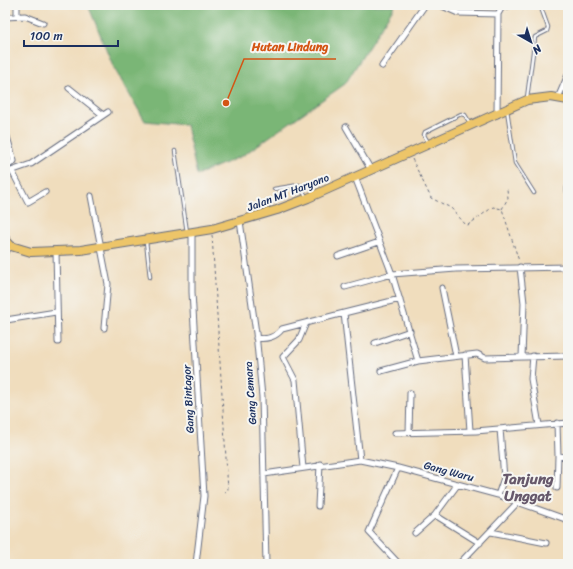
<svg xmlns="http://www.w3.org/2000/svg" width="573" height="569" viewBox="0 0 573 569" font-family="Sriracha,sans-serif">
<rect width="100%" height="100%" fill="#f6f6f2"/>
<filter id="ink" filterUnits="userSpaceOnUse"><feTurbulence type="fractalNoise" baseFrequency=".025" numOctaves="2"/><feDisplacementMap in="SourceGraphic" scale="8" xChannelSelector="R" yChannelSelector="G"/><feConvolveMatrix kernelMatrix="1 2 1 2 8 2 1 2 1" color-interpolation-filters="sRGB"/></filter>
<filter id="wash" filterUnits="userSpaceOnUse"><feTurbulence type="fractalNoise" baseFrequency=".012" numOctaves="4" result="noise"/><feDisplacementMap in="SourceGraphic" scale="16" xChannelSelector="R" yChannelSelector="G"/><feGaussianBlur stdDeviation="0.9" result="paint"/><feColorMatrix in="noise" values="0 0 0 0 0 0 0 0 0 0 0 0 0 0 0 0 0 1.4 0 .05"/><feComposite in="paint" operator="in"/></filter>
<g filter="url(#wash)">
<rect width="100%" height="100%" fill="#f0ddbd"/>
<path fill="#7ab676" stroke="#4a726a" d="M88 5H395L345 84 242 156 197 175 186 125 145 121 114 68Z"/>
</g>
<g filter="url(#ink)">
<g fill="none" stroke-linecap="round" stroke-linejoin="round">
<g stroke="#666c7f" stroke-width="4.5">
<path id="service" d="M527 98 535 37 547 31 548 27 540 5
M507 110 515 163 534 193
M428 142 424 135 425 132 461 114 465 115 470 123
M175 151 187 232
M274 189 299 185 307 198
M146 241 150 277"/>
</g>
<g stroke="#666c7f" stroke-width="7">
<path id="minor" d="M440 5 458 13 498 14
M17 16V5
M5 17 25 16 43 23
M382 66 425 5
M69 88 103 115
M558 98 568 75
M497 115 498 14 502 7 512 5
M346 127 371 170
M5 130 14 161 5 168
M12 171 28 202 45 192
M5 173 31 164 108 112
M355 177 392 274 418 361
M568 188V191
M91 196 108 284 104 328
M240 221 256 333 262 397 266 564
M192 233V292L204 496 196 564
M56 251 58 342
M5 252 11 246
M338 256 379 242
M520 267 524 303 522 357
M345 287 392 274 456 269 568 267
M442 288 456 356
M6 320 56 312
M256 338C266 340 276 337 282 329L344 313
M375 343 410 331
M465 355 470 431
M533 356 531 379 539 425
M381 371 418 361 477 354 485 358 568 356
M395 433 476 431 568 423
M409 433 410 393
M558 456 568 457
M360 460 344 313 400 299
M303 468 295 380 283 357 299 340 306 323
M398 468 369 532 399 564
M264 474 360 460 398 468 498 495 568 520
M557 488 558 456 557 423
M498 495 504 478 500 429
M318 506 320 464
M435 515 480 543
M491 532 546 543
M415 533 435 515 458 484
M459 564 518 502"/>
</g>
<g stroke="#666c7f" stroke-width="10">
<path id="primary" d="M5 239 11 246 31 252 81 250 212 229 277 210 308 198 527 100 551 97 568 100"/>
</g>
<path stroke="#666c7f" stroke-width="1" stroke-dasharray="3 3" stroke-linecap="butt" d="M412 159 431 198 451 208 466 225H468L493 207 502 209 519 261
M502 209 508 198 507 189
M212 235 228 490 225 492
M471 559 479 564"/>
<use href="#service" stroke="#fff" stroke-width="2.5"/>
<use href="#minor" stroke="#fff" stroke-width="5"/>
<use href="#primary" stroke="#edc569" stroke-width="8"/>
</g>
</g>
<g text-anchor="middle" stroke-width="4" stroke-linejoin="round" paint-order="stroke">
<g font-size="11" fill="#1b2f5e" stroke="#f6f6f2">
<text transform="translate(288 192) rotate(-21)" y="4">Jalan MT Haryono</text>
<text transform="translate(250 393) rotate(-94)" y="4">Gang Cemara</text>
<text transform="translate(188 399) rotate(-93)" y="4">Gang Bintagor</text>
<text transform="translate(449 471) rotate(15)" y="4">Gang Waru</text>
</g>
<g font-size="15" font-weight="bold" fill="#67596b" stroke="#f6f6f2">
<text x="528" y="484">Tanjung<tspan x="528" dy="17">Unggat</tspan></text>
</g>
</g>
<path fill="none" stroke="#d45514" stroke-width="1.5" d="M226 103L244 59H336"/>
<circle fill="#d45514" stroke="#f6f6f2" stroke-width="1.5" cx="226" cy="103" r="4"/>
<g font-size="12" text-anchor="middle" font-weight="bold" fill="#d45514" stroke="#f6f6f2" stroke-width="4" stroke-linejoin="round" paint-order="stroke">
<text x="290" y="51">Hutan Lindung</text>
</g>
<rect width="573" height="569" fill="none" stroke="#f6f6f2" stroke-width="20"/>
<g transform="translate(531 42) rotate(141)" stroke="#f6f6f2" stroke-width="3" paint-order="stroke">
<path d="M0-3L7 15L0 10L-7 15Z" fill="#1b2f5e"/>
<text y="-6" font-size="11" font-weight="bold" text-anchor="middle" fill="#1b2f5e">N</text>
</g>
<path d="M24 40v6h94v-6" fill="none" stroke="#1b2f5e" stroke-width="2"/>
<text x="30" y="40" font-size="12" fill="#1b2f5e" stroke="#f6f6f2" stroke-width="3" paint-order="stroke">100 m</text>
</svg>
